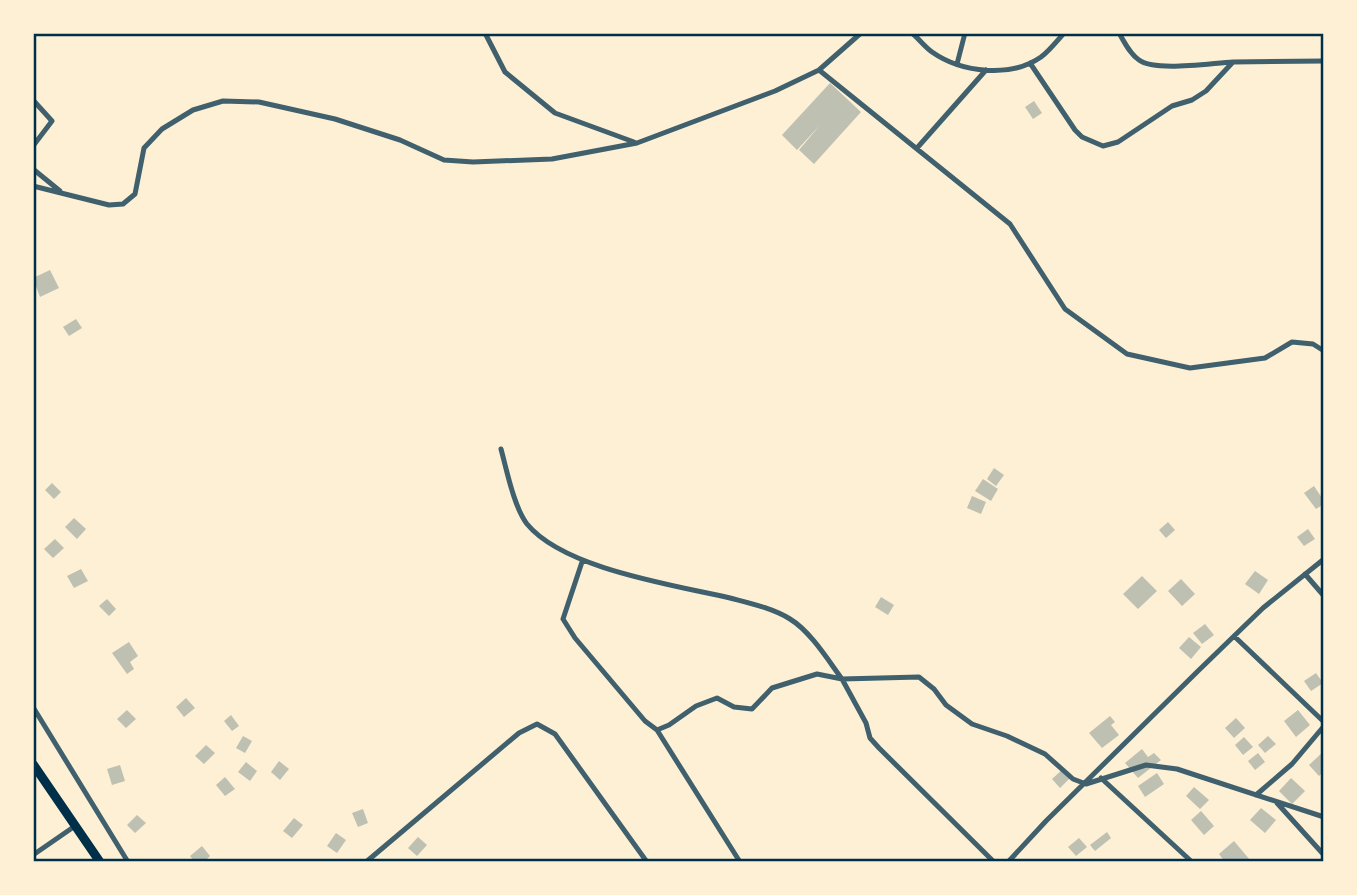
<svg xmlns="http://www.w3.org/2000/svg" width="1357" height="895" viewBox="0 0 1357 895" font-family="'Alegreya Sans',sans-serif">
<rect width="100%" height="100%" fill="#fdf0d5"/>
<path fill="#bec0b2" d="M830 83 861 112 814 164 799 150 820 125 797 150 782 135Z
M1034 101 1042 113 1033 119 1025 107Z
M50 270 59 288 40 297 33 278Z
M76 319 82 328 69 336 63 327Z
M994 468 1004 475 996 486 987 479Z
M983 479 998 489 991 501 975 491Z
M52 483 61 492 54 499 45 490Z
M1314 486 1324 501V504L1316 509 1304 493Z
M972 496 986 502 981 514 967 508Z
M74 518 86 529 77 539 65 527Z
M1168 522 1175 530 1166 538 1159 530Z
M1308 529 1315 539 1304 546 1297 537Z
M55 539 64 548 53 558 44 549Z
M81 569 88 581 74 588 67 576Z
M1255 571 1268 580 1259 594 1245 584Z
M1142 576 1157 591 1138 609 1123 594Z
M1181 579 1195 594 1182 606 1168 591Z
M881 597 894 605 888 615 875 607Z
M107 599 116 609 109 616 99 606Z
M1205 624 1214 635 1202 644 1193 633Z
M1189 637 1201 647 1191 659 1179 648Z
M129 642 138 656 130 662 134 669 127 674 112 653Z
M1316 673 1323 683 1311 691 1304 681Z
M186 698 195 708 184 717 176 707Z
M127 710 136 719 126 728 117 719Z
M1298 710 1310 725 1296 737 1284 721Z
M231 715 239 726 232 731 224 721Z
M1110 716 1115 722 1111 725 1119 735 1102 748 1089 733Z
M1236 718 1245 728 1234 738 1225 728Z
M243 736 252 741 245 753 236 748Z
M1268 736 1276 744 1265 753 1258 745Z
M1244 737 1253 747 1243 755 1235 745Z
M206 745 215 753 204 764 195 756Z
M1142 749 1148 757 1154 753 1161 760 1138 778 1125 763Z
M1324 751V771L1319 776 1309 765Z
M1258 753 1265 762 1255 770 1248 761Z
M279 761 289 769 280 780 271 772Z
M246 762 257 771 250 781 238 772Z
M120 765 125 781 112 785 107 769Z
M1063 769 1071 777 1060 788 1052 779Z
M1157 773 1164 784 1145 797 1138 786Z
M225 777 235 789 225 796 216 785Z
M1291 778 1305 791 1292 804 1279 791Z
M1194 787 1209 800 1200 809 1186 796Z
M1261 808 1276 820 1265 833 1250 820Z
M363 809 368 823 358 827 352 813Z
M1201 811 1214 826 1204 835 1191 820Z
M137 815 146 823 135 833 127 825Z
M294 818 303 825 292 838 283 831Z
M1107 832 1111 838 1095 851 1090 845Z
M336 833 346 840 337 853 327 846Z
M418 837 427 845 417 856 408 848Z
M1079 838 1087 847 1076 856 1068 847Z
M1234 841 1250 860 1247 862H1225L1219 854Z
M202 846 210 856 204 862H195L190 856Z"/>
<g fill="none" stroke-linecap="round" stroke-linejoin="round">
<path stroke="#3f606c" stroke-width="5" d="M485 33 505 72 555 113 634 142
M912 33C919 39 925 47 932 52 962 73 1011 78 1041 57 1049 51 1057 41 1064 33
M1119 33C1125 43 1130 54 1139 60 1155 72 1211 63 1233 62
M1030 63 1075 130 1082 137 1103 146 1118 142 1172 106 1192 100 1206 91 1233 62 1324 61
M957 64 965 33
M819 70 1010 224 1065 309 1127 354 1190 368 1265 358 1292 342 1313 344 1324 351
M33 100 52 121 33 146
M917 148 986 70
M33 169 60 191
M33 186 109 205 123 204 135 194 144 148 162 129 193 110 223 101 259 102 335 119 400 140 444 160 473 162 552 159 637 143 775 91 819 70 861 33
M501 449C507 471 514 507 527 524 564 569 674 585 730 598 749 603 772 608 790 619 810 631 828 660 842 679L919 677 934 689 946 705 972 724 1007 736 1045 754 1073 779 1086 784 1146 765 1177 769 1324 817
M582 562 563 619 575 638 645 721 657 730 740 862
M1305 574 1324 596
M1234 636 1324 722
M33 707 128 862
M657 730 669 725 696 706 717 698 734 707 752 709 772 688 817 674 842 679 866 723 870 738 879 748 994 862
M1101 778 1192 862
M1256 795 1292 764 1324 726
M1277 803 1324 855
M33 855 75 826
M366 862 519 733 537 724 555 734 647 862
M1008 862 1046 821 1199 670 1263 608 1324 559"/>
<path stroke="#003049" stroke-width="9" d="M33 764 100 862"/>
</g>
<rect width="1357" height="895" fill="none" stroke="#fdf0d5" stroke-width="70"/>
<rect x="35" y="35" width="1287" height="825" fill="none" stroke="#003049" stroke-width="2.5"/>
</svg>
